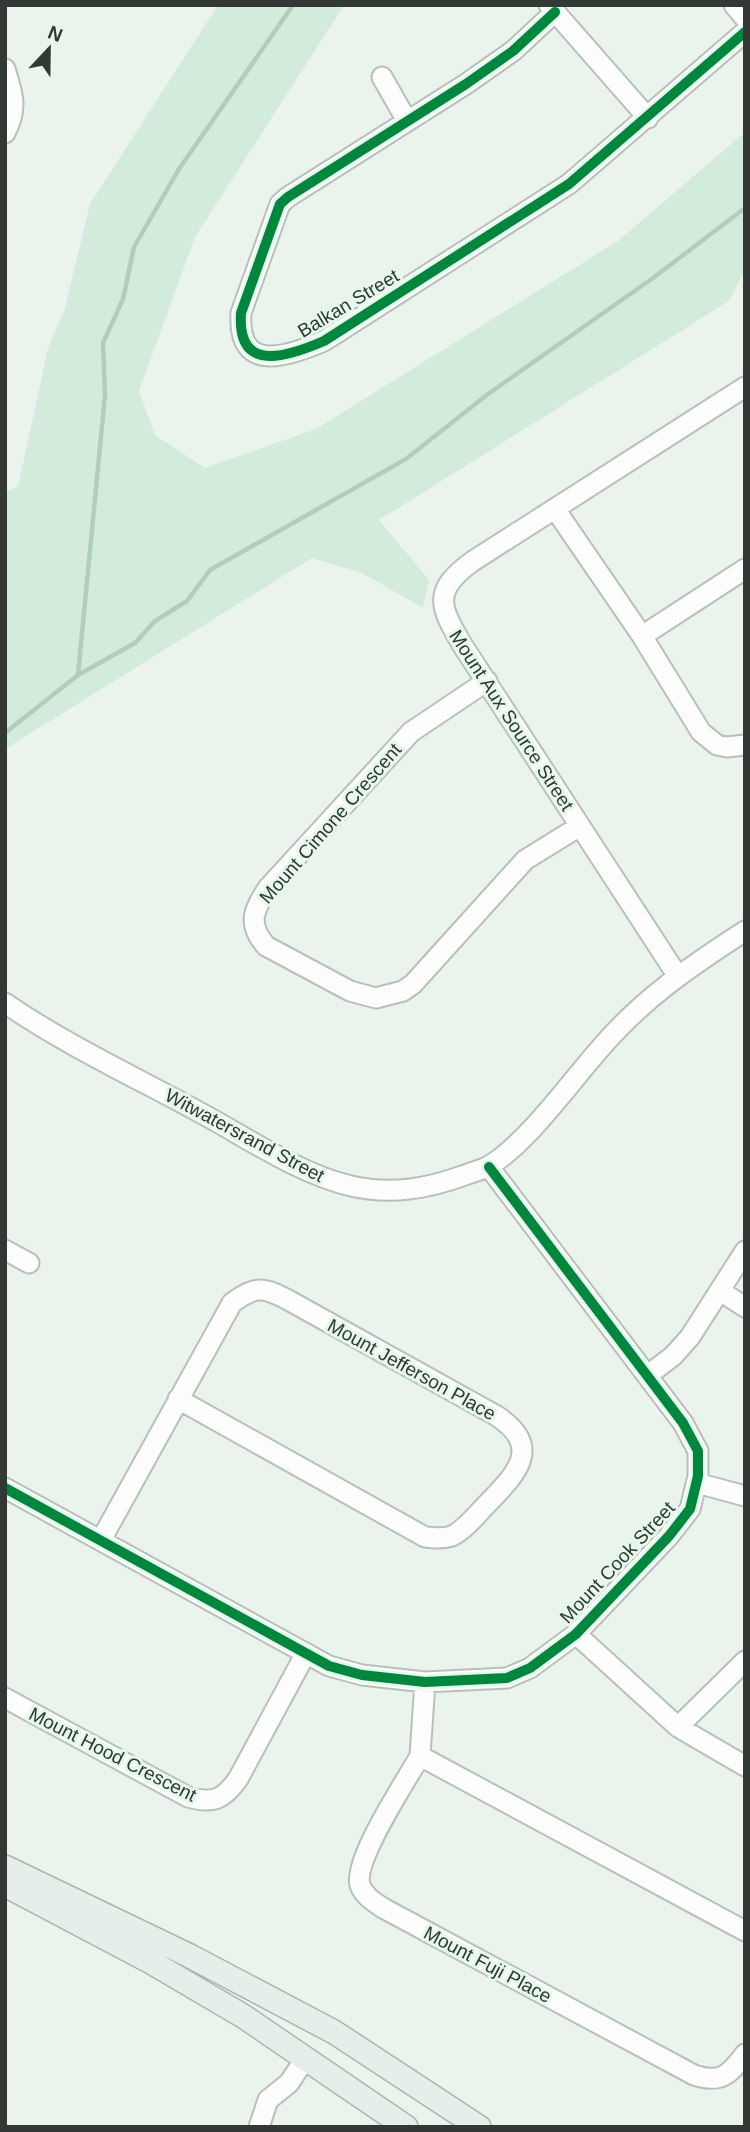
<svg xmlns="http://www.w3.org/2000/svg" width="750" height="2132" viewBox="0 0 750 2132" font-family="Arial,sans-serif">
<rect width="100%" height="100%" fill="#eaf3ec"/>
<path fill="#d3ebdb" d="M218 5H344L195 237 139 391 155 435 205 468 316 429 618 241 745 132V269L729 301 379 520 429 580 423 608 362 573 312 558 5 749V492L18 487 48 348 64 312 90 204Z"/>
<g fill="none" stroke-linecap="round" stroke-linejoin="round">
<path stroke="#b0cfba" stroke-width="4.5" d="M78 675 135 643 155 621 187 601 210 570 406 459 488 394 653 278 745 208
M5 733 78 675 105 395 103 343 123 299 134 247 179 169 293 5"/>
<g stroke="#b8c0ba" stroke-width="23">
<path id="minor" d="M549 5 648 118
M734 5 745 18
M555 12 513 51 466 84 288 197 280 204 241 313C237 374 287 357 324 341L569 184 745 32
M5 69C13 94 18 109 5 133
M382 77 407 121
M555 509 642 636 701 732 717 745 727 747 745 745
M642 636 745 569
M487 681 411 732 268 888C253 911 247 924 266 946L350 991 376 998 403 991 413 984 525 860 580 826
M677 975 463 646C440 607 431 591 473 561L745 387
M5 1003C66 1045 135 1077 199 1112 246 1137 299 1174 351 1186 391 1195 427 1189 465 1175 472 1172 482 1170 489 1166 527 1143 569 1084 598 1051 642 999 688 968 745 931
M5 1250 29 1263
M720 1291 745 1307
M648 1375 673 1356 690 1337 745 1251
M697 1483 745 1496
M5 1488 329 1666 362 1675 425 1682 507 1678 530 1668 576 1634 669 1536 690 1509 698 1476V1451L683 1423 489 1167
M101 1540 232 1303C256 1285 264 1287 290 1301L497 1416C543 1447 517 1473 488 1503 477 1514 466 1529 452 1536 443 1539 434 1538 425 1537L178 1399
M576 1634 678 1727 745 1766
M425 1682 420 1756 745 1931
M5 1698 188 1797C213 1804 223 1800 238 1779L306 1653
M678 1727 745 1661
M420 1756C406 1781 353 1860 360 1885 364 1896 374 1902 383 1908L694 2075C721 2084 729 2075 745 2054
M259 2127 268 2100 289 2083 305 2059"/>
</g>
<g stroke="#a6b8ad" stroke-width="26">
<path id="major" d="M5 1867 188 1955 334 2032 479 2127
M5 1885 151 1962 243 2016 406 2127"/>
</g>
<use href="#minor" stroke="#fcfdfc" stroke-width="19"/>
<use href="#major" stroke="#e5eee9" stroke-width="23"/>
<g stroke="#e6f7eb" stroke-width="15">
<path id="cycleway" d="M555 12 513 51 466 84 288 197 280 204 241 313C237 374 287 357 324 341L569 184 745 32
M5 1488 329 1666 362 1675 425 1682 507 1678 530 1668 576 1634 669 1536 690 1509 698 1476V1451L683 1423 489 1167"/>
</g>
<use href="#cycleway" stroke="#00873e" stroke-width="10"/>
</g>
<g text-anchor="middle" stroke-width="6" stroke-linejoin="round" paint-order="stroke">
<g font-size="19" fill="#323834" stroke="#e6f7eb">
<text transform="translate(348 303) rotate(-31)" y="7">Balkan Street</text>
<text transform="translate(512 720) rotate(57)" y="7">Mount Aux Source Street</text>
<text transform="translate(330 823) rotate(-49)" y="7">Mount Cimone Crescent</text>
<text transform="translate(245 1135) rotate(28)" y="7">Witwatersrand Street</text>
<text transform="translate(412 1369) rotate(29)" y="7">Mount Jefferson Place</text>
<text transform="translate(617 1562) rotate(-47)" y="7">Mount Cook Street</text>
<text transform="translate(113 1754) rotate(27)" y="7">Mount Hood Crescent</text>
<text transform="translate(488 1964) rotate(28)" y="7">Mount Fuji Place</text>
</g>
</g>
<rect width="750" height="2132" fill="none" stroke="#323834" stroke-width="14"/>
<g transform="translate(49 49) rotate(22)" stroke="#e6f7eb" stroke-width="5" paint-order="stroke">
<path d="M0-5L12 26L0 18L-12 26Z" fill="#323834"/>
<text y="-10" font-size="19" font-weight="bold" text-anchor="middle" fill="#323834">N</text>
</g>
</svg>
